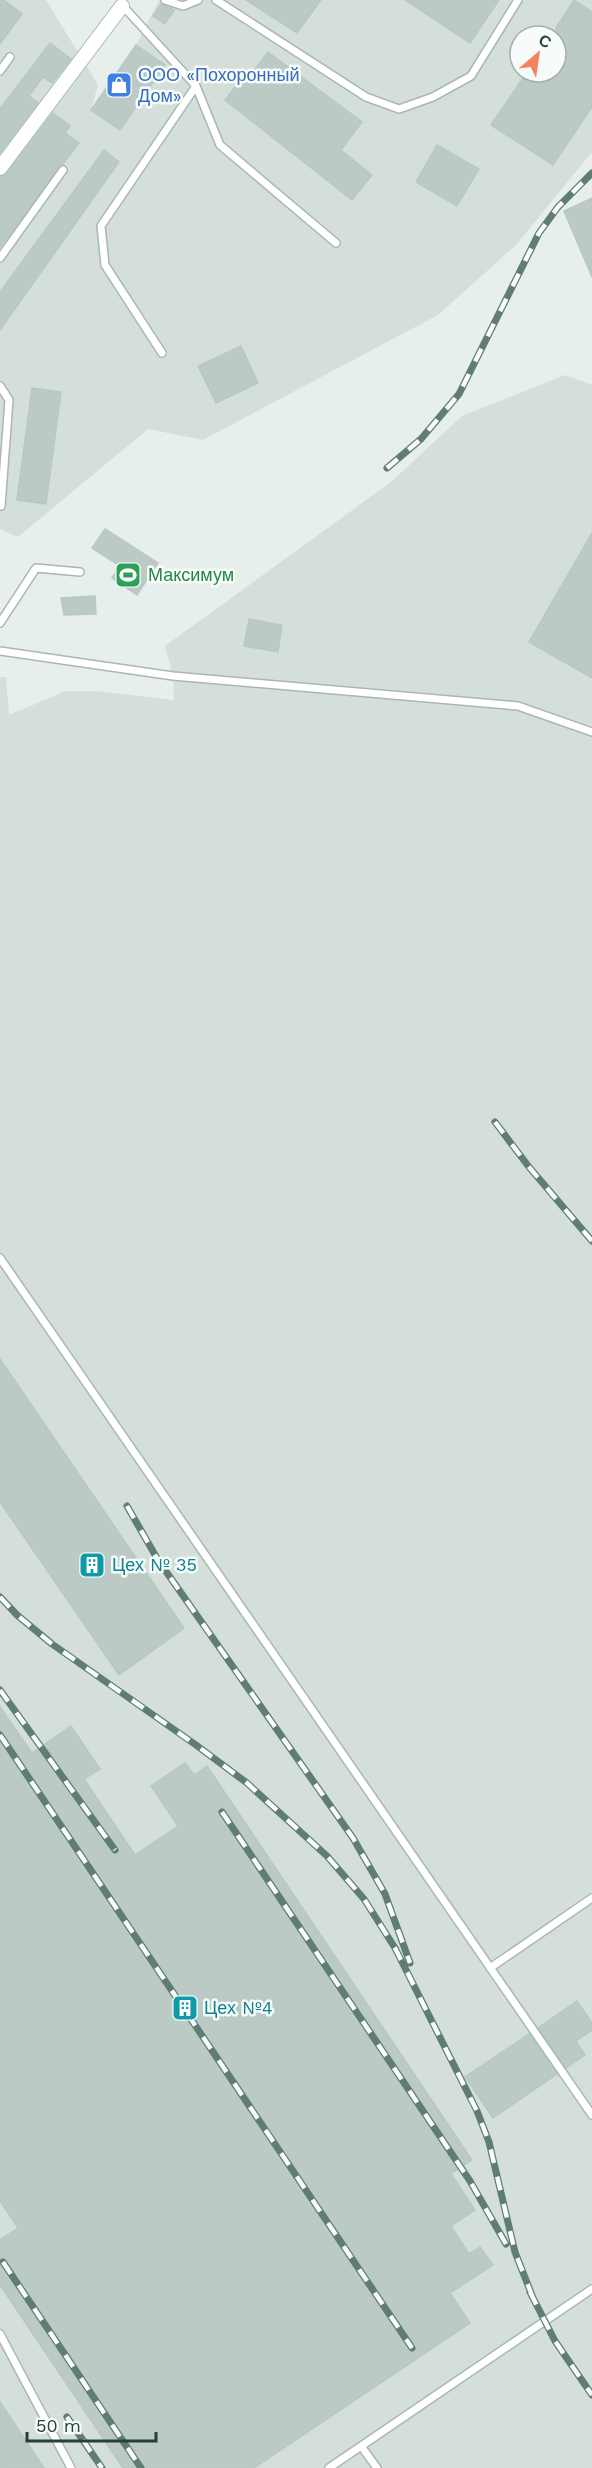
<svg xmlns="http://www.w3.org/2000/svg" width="592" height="2468" viewBox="0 0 592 2468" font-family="'Work Sans',sans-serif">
<rect width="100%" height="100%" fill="#e6efeb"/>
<path fill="#d4dfda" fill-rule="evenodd" d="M0 0H46L98 85 91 110 120 130 164 65 136 45 159 0H592V152L516 245 438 315 203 440 148 429 18 537 0 529ZM520 36H556V72H520Z
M565 375 592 385V2468H0V677H6L9 715 66 691H96L174 700 173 676 165 646 391 482 462 416Z"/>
<path fill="#bbcac4" stroke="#b8c9c2" stroke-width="1.5" d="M0 0H4L22 14 0 44Z
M246 0H321L297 33Z
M405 0H499L470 43Z
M574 0 592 12V107L553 165 491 125 527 72H556V28Z
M161 4 174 10 165 24 153 16Z
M50 43 71 59 52 83 43 77 29 96 38 103 0 153V109Z
M136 45 165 65 120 130 91 110Z
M268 52 362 122 341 150 372 175 352 200 225 100 245 74 249 77Z
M53 113 70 126 65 133 79 143 0 247V177L7 173Z
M437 145 479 169 457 206 416 182Z
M104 150 119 162 0 330V292Z
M592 198V277L564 211Z
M241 346 258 383 216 403 198 366Z
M32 388 61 392 46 504 17 500Z
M105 529 158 563 137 595 112 578 120 566 92 548Z
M592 533V678L529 642Z
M95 596 96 614 64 615 61 598Z
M249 619 282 625 278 652 244 646Z
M0 1359 184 1628 119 1675 0 1502Z
M0 1707 32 1753 71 1726 100 1769 84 1779 135 1855 178 1826 151 1786 185 1763 194 1775 207 1766 472 2160 451 2174 475 2210 451 2226 469 2254 480 2247 493 2265 450 2293 470 2323 254 2468H123L0 2285V2240L18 2228 0 2201Z
M577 2001 592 2023V2030L576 2041 585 2055 566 2068 538 2028Z
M529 2034 557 2074 493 2118 465 2077Z
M0 2402 44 2468H0Z"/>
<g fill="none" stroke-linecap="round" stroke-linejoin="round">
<g stroke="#a8b8b2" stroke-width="10">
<path id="lane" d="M165 0 183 6 198 0
M216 0 366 97 399 109 433 97 471 76 518 0
M122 5 196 86 101 226 105 265 162 353
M0 71 10 57
M196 86 220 145 336 243
M0 258 63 170
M0 386 9 400 1 506
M0 623 36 568 80 572
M0 651 173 676 518 706 592 732
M0 1258 592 2115
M490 1968 592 1898
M0 2334 71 2468
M361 2446 377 2468
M329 2468 592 2289"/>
</g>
<g stroke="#a8b8b2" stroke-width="16">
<path id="street" d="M0 168 122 6"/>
</g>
<use href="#lane" stroke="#fff" stroke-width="7"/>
<use href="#street" stroke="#fff" stroke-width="14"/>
<g stroke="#5f7d75" stroke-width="7">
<path id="rail" d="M387 468 421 439 459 394 539 233 558 207 592 173
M495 1122 529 1167 592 1241
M127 1506 158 1560 353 1838 385 1894 410 1963
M0 1597 17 1615 52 1644 196 1745 247 1783 327 1856 364 1899 395 1948 477 2111 489 2142 515 2252 533 2298
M0 1690 115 1850
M0 1735 412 2348
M222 1812 470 2181 506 2244
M3 2262 141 2468
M530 2292 555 2341 592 2395
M67 2417 102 2468"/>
</g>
<use href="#rail" stroke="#f7fbf9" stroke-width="4.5" stroke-dasharray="14" stroke-linecap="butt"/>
</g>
<defs>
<g id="shop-square" transform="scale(1.35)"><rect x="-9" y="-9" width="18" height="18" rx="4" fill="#3f7fe0" stroke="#f7fbf9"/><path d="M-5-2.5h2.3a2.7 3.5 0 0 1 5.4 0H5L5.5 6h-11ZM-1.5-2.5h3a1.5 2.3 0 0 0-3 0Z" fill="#fff"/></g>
<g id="stadium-square" transform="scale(1.35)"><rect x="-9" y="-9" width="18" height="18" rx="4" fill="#2e9e5b" stroke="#f7fbf9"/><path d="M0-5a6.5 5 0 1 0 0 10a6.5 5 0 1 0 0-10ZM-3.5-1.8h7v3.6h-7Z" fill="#fff"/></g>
<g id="building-square" transform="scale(1.35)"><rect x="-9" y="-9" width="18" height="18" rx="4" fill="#0f9aa8" stroke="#f7fbf9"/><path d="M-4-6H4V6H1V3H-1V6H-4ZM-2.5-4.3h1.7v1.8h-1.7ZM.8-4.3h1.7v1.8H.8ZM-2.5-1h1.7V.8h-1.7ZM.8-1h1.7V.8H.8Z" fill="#fff"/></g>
</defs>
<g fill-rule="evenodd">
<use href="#shop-square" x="119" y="85"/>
<use href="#stadium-square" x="128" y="575"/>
<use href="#building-square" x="92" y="1565"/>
<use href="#building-square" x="185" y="2008"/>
</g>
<g text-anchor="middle" stroke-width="5" stroke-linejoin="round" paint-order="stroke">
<g font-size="18" fill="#366cbe" stroke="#f7fbf9" text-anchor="start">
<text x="138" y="81">ООО «Похоронный<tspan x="138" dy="21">Дом»</tspan></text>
</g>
<g font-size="18" fill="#27864d" stroke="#f7fbf9" text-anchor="start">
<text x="148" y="581">Максимум</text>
</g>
<g font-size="18" fill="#0d838f" stroke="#f7fbf9" text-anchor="start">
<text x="112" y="1571">Цех № 35</text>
<text x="204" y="2014">Цех №4</text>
</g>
</g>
<g transform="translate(538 54) rotate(29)"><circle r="28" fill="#f7fbf9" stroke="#a3b1ad" stroke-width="1.5"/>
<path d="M0-4.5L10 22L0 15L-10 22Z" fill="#f4845f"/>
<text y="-9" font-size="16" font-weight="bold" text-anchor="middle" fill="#24423a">С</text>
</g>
<path d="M27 2432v9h129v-9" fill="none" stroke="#24423a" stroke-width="3"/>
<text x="36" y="2432" font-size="18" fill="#24423a" stroke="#f7fbf9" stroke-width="4.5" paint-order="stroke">50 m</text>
</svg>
